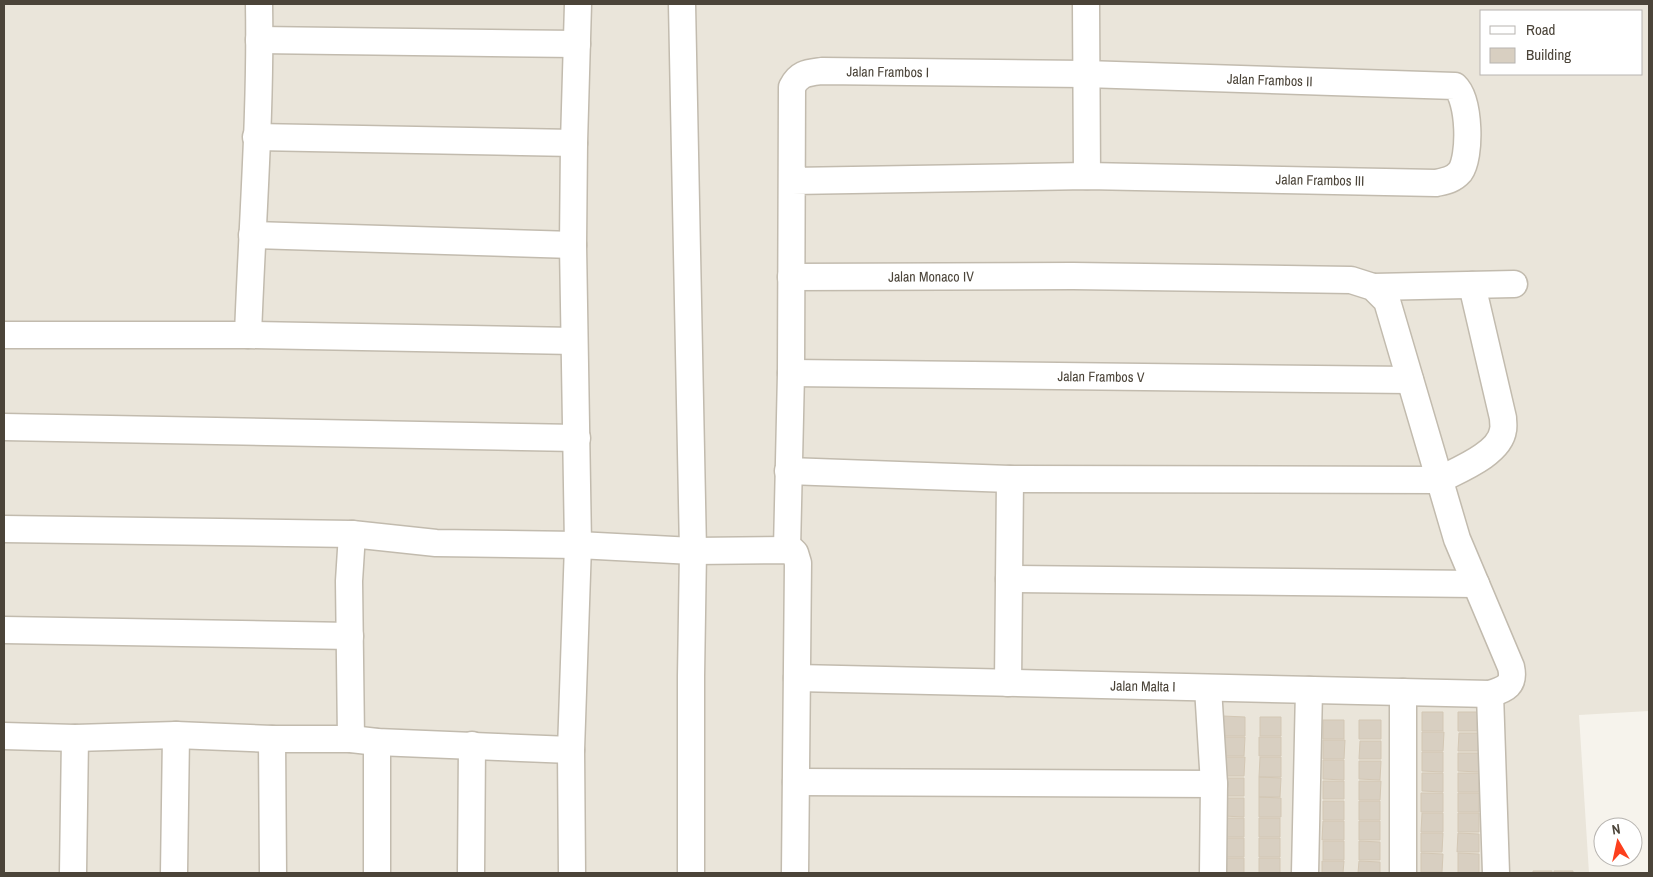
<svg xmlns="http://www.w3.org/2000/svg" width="1653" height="877" viewBox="0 0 1653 877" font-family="'Archivo Narrow',sans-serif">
<rect width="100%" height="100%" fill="#f6f3ec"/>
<path fill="#eae5da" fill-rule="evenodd" d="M4 4H1649V711L1579 715 1589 873H4ZM1482 11H1642V74H1482Z"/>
<path fill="#d8cfc1" stroke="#d3c7b4" d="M1422 712H1443V731H1422Z
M1458 712H1480V731H1458Z
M1223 716 1245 717V736H1223Z
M1260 717H1281V736H1260Z
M1323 720H1344V739H1323Z
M1359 720H1381V739H1359Z
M1422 732H1444L1443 751H1422Z
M1459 733H1480V751H1458Z
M1223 737H1245L1244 756H1223Z
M1259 737H1281V756H1259Z
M1323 740H1345L1344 759H1323Z
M1360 741H1381V759H1359Z
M1422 752H1443V772L1422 771Z
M1458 753H1480L1479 772 1458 771Z
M1223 757H1245L1244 776H1223Z
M1260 757H1281V777H1259Z
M1323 760H1344V780L1323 779Z
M1359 761H1381L1380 780 1359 779Z
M1422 773H1443V792L1422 791Z
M1458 773H1479V792H1458Z
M1259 777 1281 778 1280 797H1259Z
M1223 778H1244V796H1223Z
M1323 781H1344V799H1323Z
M1359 781H1381L1380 800H1359Z
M1421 793H1443V812H1421Z
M1458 793H1479V812H1458Z
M1259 797 1281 798V817H1259Z
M1223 798H1244V817L1223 816Z
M1323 801H1344V820H1323Z
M1359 801H1380V820H1359Z
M1422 813H1443V832H1421Z
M1458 813H1479V832H1458Z
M1223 818H1244V837H1223Z
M1259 818H1280V837H1259Z
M1323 821H1344V840H1322Z
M1359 821H1380V840H1359Z
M1421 833H1443L1442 852H1421Z
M1458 833 1479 834V852H1457Z
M1223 838H1244V857H1222Z
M1259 838H1280V857H1259Z
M1323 841H1344V860H1323Z
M1359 841 1380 842V860H1359Z
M1421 853 1443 854 1442 872H1421Z
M1458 853 1479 854V873H1458Z
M1222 858H1244V873H1223Z
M1259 858H1280V873H1259Z
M1322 861H1344L1343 873H1322Z
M1359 861 1380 862V873H1358Z
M1533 871H1552V873H1533Z
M1554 871H1573V873H1554Z"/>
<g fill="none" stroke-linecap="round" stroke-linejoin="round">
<g stroke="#c2bbae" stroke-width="29">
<g id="minor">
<path d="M682 4 693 551 691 676V873"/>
<path d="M1086 4 1087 176"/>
<path d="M259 40 577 44"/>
<path d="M256 137 574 143"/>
<path d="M252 235 573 245"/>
<path id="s1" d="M791 277 1073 276 1351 280 1373 287 1387 301 1457 539 1511 667C1515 685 1506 689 1490 694L797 678"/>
<path d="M1373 287 1514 284"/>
<path d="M4 335H248L574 341"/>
<path d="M248 335C252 225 261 114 259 4"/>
<path id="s2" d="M791 373 1410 380"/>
<path d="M4 427 577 438"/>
<path d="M788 471 1010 479 1439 480C1458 470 1500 454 1503 430 1504 427 1503 422 1503 418L1472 285"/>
<path d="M4 529 352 534"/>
<path id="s3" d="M787 549 791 373 792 87C799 73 807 73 822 71L1085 74 1455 86C1470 100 1471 157 1460 172 1453 180 1445 181 1436 183L1087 176 792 181"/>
<path d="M1009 579 1476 584"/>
<path d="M4 630 350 636"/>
<path d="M1008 683 1010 479"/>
<path d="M1208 688 1214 784 1213 873"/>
<path d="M1403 692V873"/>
<path d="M1490 694 1496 873"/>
<path d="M4 736 75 738 176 735 272 739H351L377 742 571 750"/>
<path d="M272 739 273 873"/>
<path d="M351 739 349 581 352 534 436 543 578 545 693 551 792 550 795 553 798 563 795 873"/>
<path d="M796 782 1214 784"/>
<path d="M73 873 75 738"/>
<path d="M174 873 176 735"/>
<path d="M377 873V742"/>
<path d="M471 873 472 745"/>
<path d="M572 873 571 750 578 545 573 245 574 143 578 4"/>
<path d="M1305 873 1309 690"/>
</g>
</g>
<use href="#minor" stroke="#fff" stroke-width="26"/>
</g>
<g text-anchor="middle" stroke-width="4" stroke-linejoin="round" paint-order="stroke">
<g font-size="14" fill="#4b4439" stroke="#fff">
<text dy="5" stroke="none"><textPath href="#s3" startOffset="564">Jalan Frambos I</textPath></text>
<text dy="5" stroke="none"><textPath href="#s3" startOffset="946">Jalan Frambos II</textPath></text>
<text transform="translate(1320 180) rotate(1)" y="5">Jalan Frambos III</text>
<text dy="5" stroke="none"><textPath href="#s1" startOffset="140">Jalan Monaco IV</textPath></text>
<text dy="5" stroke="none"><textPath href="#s2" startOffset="310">Jalan Frambos V</textPath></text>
<text transform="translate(1143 686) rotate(1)" y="5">Jalan Malta I</text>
</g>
</g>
<rect width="1653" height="877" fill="none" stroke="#4b4439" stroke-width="10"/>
<rect x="1480" y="10" width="162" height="65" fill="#ffffff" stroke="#b7b4b0"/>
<rect x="1490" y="26" width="25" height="8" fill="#ffffff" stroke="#b7b4b0"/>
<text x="1526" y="35" font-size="15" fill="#4b4439">Road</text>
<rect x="1490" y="48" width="25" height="15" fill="#d8cfc1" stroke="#b7b4b0"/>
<text x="1526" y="60" font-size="15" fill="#4b4439">Building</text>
<g transform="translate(1618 842) rotate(351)"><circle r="24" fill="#ffffff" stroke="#b7b4b0"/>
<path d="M0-4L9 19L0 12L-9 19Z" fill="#fc3f1d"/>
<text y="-8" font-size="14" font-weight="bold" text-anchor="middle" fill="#4b4439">N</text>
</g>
</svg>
